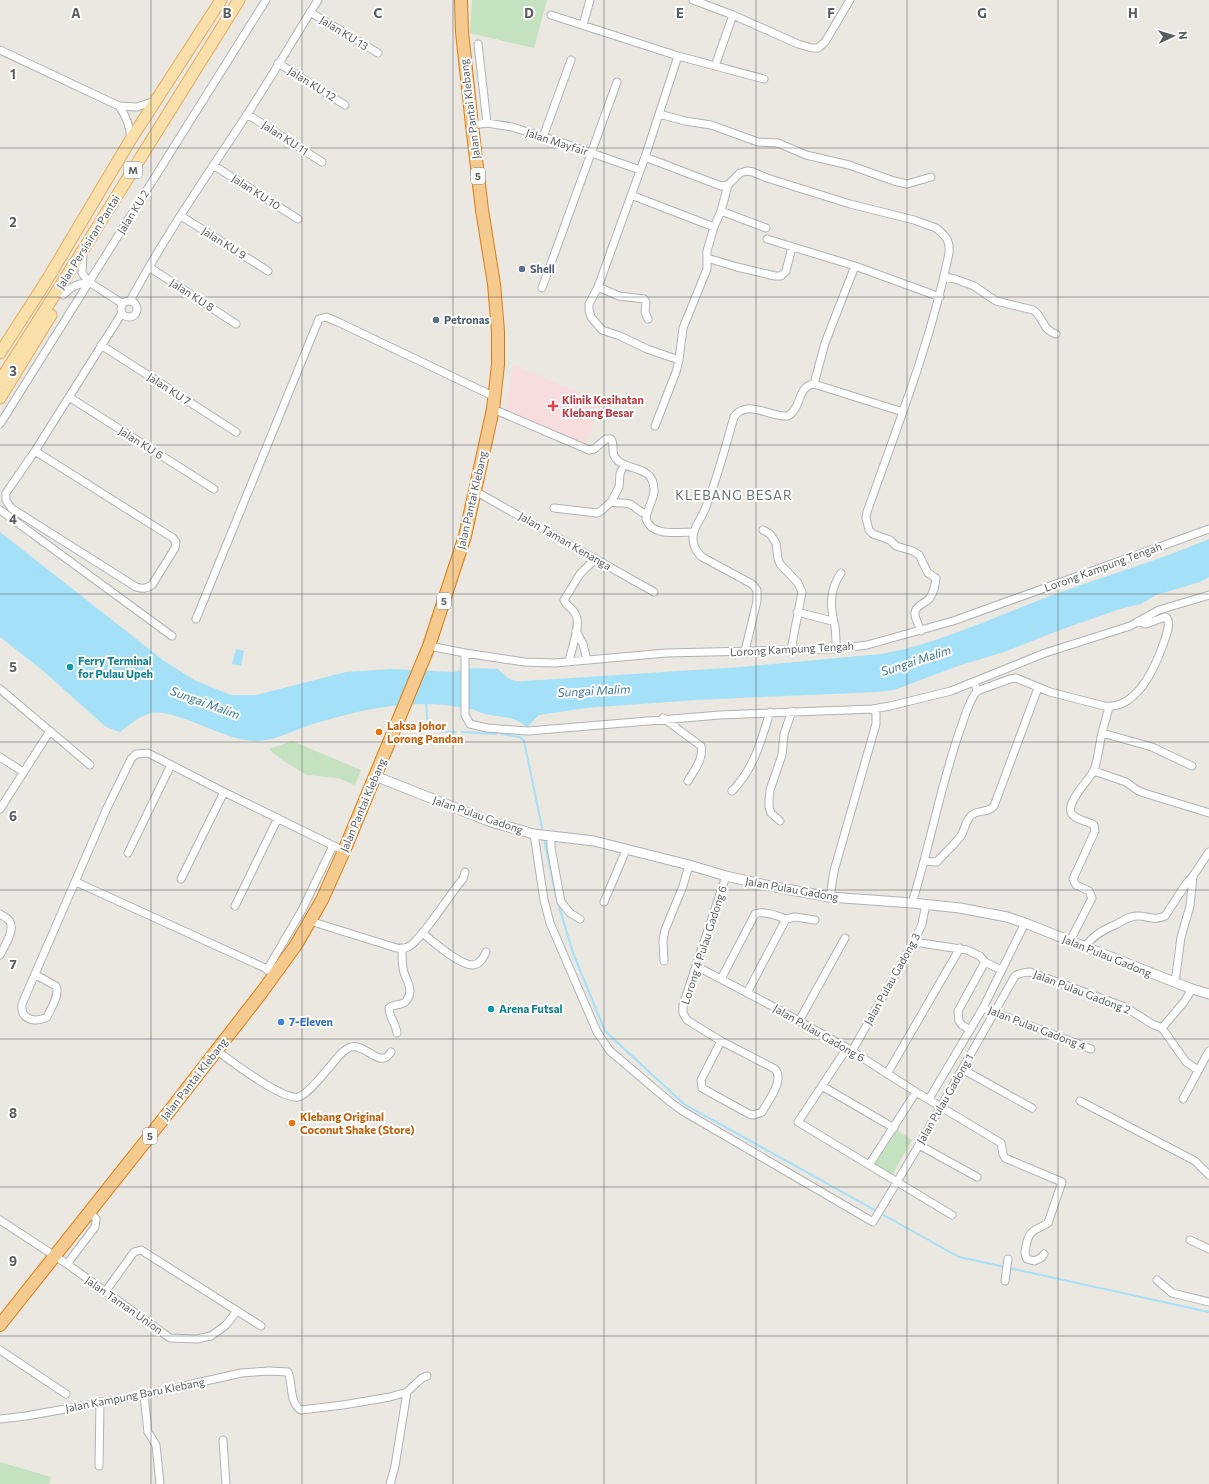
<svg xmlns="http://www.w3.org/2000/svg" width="1209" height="1484" viewBox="0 0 1209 1484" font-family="Commissioner,sans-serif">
<rect width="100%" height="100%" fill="#ebe7e1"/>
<path fill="#f8dddf" d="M513 365 601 402 585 445 506 410Z"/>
<path fill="#c4e2bf" d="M472 0H547L534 48 470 33Z
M292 741 361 770 355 785 338 778 307 775 282 760 269 749Z
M895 1129 912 1140 892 1175 874 1165Z
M0 1462 51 1477 49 1484H0Z"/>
<path fill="#a4e1f8" d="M0 532 163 660 194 680 231 695H256L346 672 391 669 453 672 473 668 498 669C508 679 511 682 525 681L741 667 881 654C938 644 991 618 1045 598 1100 577 1155 562 1209 539V577L1200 582 1156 595 1141 604 1120 609 1060 630 1004 652 958 666 894 690 877 692 696 700 586 708 539 715 527 727C513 715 502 718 485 714 480 713 476 710 471 709 416 697 365 708 313 724 294 730 275 741 255 741 226 742 171 705 148 714 138 717 128 726 120 732L106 727 41 669 0 637Z
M236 649 244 651 241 666 232 664Z"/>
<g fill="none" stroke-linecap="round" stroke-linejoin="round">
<path stroke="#a4e1f8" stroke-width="2" d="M426 703 428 727 433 731 456 732
M462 732 496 734
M501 734 520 737 524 741 543 832
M544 838 556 897
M558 903 573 953 605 1031 684 1104 959 1257 1005 1267
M1009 1268 1209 1312"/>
<g stroke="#afb3b6" stroke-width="9">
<path id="street" d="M693 0 733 15 798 44 812 48H818L825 42 850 0
M310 12 378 53
M551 15 678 56 764 79
M583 25 590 0
M478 44 487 123
M0 50 119 106 137 107 155 101
M678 56 645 157 598 287 589 304V310L591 317 602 330 620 336 647 349 679 360
M278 63 345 105
M715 66 733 15
M119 106C127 117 130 126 131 139
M247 114 322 162
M659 114 685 121 711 125 758 142 778 143 806 155 849 165 894 181 907 184 931 177
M472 125 487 123 512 127 563 143 640 170
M543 137 571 60
M645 157 721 186 728 185
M213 165 298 219
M631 195 714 227
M721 211 766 228
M181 216 268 271
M767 239 855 266 940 297
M83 253 82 273 89 282 123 304
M707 258 737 267 775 276H781L786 271 792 247
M149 267 236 324
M944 277 955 279 974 286 996 301 1033 310C1044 317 1041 329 1056 334
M598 287 619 296 644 299 646 302 645 312 648 319
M542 288 617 82
M63 295C71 286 78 284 89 282
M130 301C164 237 206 177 246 116 271 78 294 38 318 0
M121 309a8 8 0 1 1 16 0a8 8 0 1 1-16 0Z
M101 345 236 432
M814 384 825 343 855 266
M69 397 214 489
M493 409 589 450 594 449 606 439H611C615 445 611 452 615 457 624 473 655 462 654 492 653 501 647 509 646 519 652 537 678 532 693 532
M0 424 266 0
M655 426 676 372 679 360 683 328 707 269V251L714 227 721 211 728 185 740 173 747 171 753 172 767 178 850 204 914 220 936 228 942 233 947 239 949 245V253C931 342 897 427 867 512L866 518 869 530 873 534 890 540 896 546 913 551 919 555 928 573 936 578C935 586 934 593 929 599 925 603 916 606 915 612 914 618 919 625 921 631
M35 451 173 538 176 542 175 548 152 585C146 589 142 589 136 587L11 508 6 500V493L35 451 122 313
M475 491 654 592
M611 502 619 487 620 474 624 464
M554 508 597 513 601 511 611 502C617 504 624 502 630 504 636 507 639 512 646 514
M0 510 172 636
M763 530 770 534 776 543 778 559 780 564 798 583 802 592 791 650
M797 612 832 621
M196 619 319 319 326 317 338 322 495 397
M576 631 583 644 587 660
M429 646 465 653 524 662 555 663 666 653 836 649 867 645 953 621 1209 529
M836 649C836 642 836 634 835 627 830 607 829 590 841 573
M745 651 757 601V590L752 584 702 557C695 551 691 541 694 532 696 524 702 517 705 509 717 480 725 448 734 417 747 398 770 418 788 416 802 408 797 386 814 384L903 412
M465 653V715L470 724 487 728 528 731 720 715 873 709 890 706 951 691 1045 653 1130 626 1159 610 1209 595
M569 662C571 649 581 626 576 615 573 608 566 606 564 600L580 574 595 559
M0 689 90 765
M977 691 1010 679 1016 678 1050 692 1104 706C1137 710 1155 668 1164 642 1166 635 1171 625 1167 618L1165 617 1146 624 1138 621
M663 718 701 746C704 759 694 770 688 781
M1102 733 1152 747 1192 766
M0 757 23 772
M1094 771 1126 782 1137 790 1144 793 1209 813
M732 791C754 769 761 741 770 712
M0 809 50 731
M780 821 771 813 769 807V800L770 790 782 755 784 734 792 711
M534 834 544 900 550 923 597 1032 610 1051 669 1101 681 1110 873 1222 919 1145 1015 976C1020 973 1024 972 1030 972L1125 1007 1152 1024 1162 1028 1186 1062 1198 1070
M553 836 551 840V848L561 902 570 913 580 919
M128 853 171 765
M925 861 937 862C945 852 955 845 962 834 965 828 966 819 972 815 979 809 987 814 994 806L1038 688
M181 879 224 792
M76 882 276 973
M830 897 834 871 876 724V713L873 709
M604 902 626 850
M912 903C930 846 940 787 960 730 965 717 968 702 977 691L976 687
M235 906 278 818
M0 914C3 916 8 918 10 922 15 931 4 947 0 955
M310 921 390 946C396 948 402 950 408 947 421 941 451 892 463 879L465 872
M422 933C433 941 460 966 473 965 480 964 483 958 486 952
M1070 941 1092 898 1089 891 1076 885 1073 879 1095 831 1094 825 1092 824C1086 821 1073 819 1071 812 1067 802 1087 782 1093 772 1098 763 1099 745 1102 733 1104 724 1107 716 1109 707
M914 942 967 950 980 956 985 962 1001 970
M1085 947C1093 935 1105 929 1117 924 1124 920 1129 916 1138 916 1149 916 1153 921 1165 916L1186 884 1193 876
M664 961 663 940 665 930 683 886 689 865
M696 966 774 1007 847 1048 916 1092 1001 1143 1003 1154 1005 1158 1062 1182 1048 1223C1035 1231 1029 1229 1026 1246 1025 1251 1024 1255 1027 1259L1034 1261 1041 1258 1044 1254
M267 970 302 910 333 846
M36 975 56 986C60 995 51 1008 47 1017 35 1023 20 1020 22 1004L107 808 131 759 136 754 148 753 224 792 344 851
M721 979 755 914C764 910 777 916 786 919
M1175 983 1181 937 1190 906 1193 876 1209 852
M747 993 786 919 795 917 815 920
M983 1008 1091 1049
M799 1021 845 938
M1162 1028 1184 1002 1192 989
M970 1030 962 1025 959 1021 958 1011 985 962
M397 1033C396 1024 389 1017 389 1008 395 1003 403 1006 406 1001 416 989 404 979 403 968 402 962 402 955 402 948
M721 1041 701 1080 702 1088 749 1114 754 1115 762 1112C768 1101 785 1080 775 1069L721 1041 687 1020 683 1013V1005L726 876
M847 1048 798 1122 952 1215
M216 1050C231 1061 282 1100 298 1097 307 1095 321 1077 327 1070 334 1063 341 1050 351 1047 366 1043 380 1070 391 1052
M852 1051 914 942 922 924 926 904
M962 1069 1032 1108
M887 1074 960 948
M822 1086 894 1128
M929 1099 983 1008 1025 923
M1183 1099 1209 1051
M1080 1101 1195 1161 1209 1175
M919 1145 977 1177
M869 1165 916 1092
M0 1220 67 1264 170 1338 197 1339 211 1336 226 1325 237 1311
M1190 1240 1209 1249
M67 1264 95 1227 96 1219 89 1211
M1157 1280 1172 1293 1209 1302
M1005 1281 1008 1259
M105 1292 134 1252 141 1250 261 1326
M0 1350 66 1394
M144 1395 148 1432 156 1445 160 1484
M0 1419 26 1416 144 1395 241 1373 269 1371 288 1372C293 1384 289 1403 301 1410L343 1405 390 1397 407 1392 422 1378 427 1376
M223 1440 226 1484
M99 1466 100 1402
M390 1484 395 1466 407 1392"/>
</g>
<g stroke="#aeb2b6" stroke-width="11">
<path id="secondary" d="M375 776 491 822 534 834 594 841 689 865 726 876 775 887 830 897 912 903 960 908 1007 917 1025 923 1192 989 1209 994"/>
</g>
<g stroke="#e6ab5f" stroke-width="13">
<path id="primary" d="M0 353 47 280 131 139 221 0
M0 381 83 250 239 0
M0 398 51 315"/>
</g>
<g stroke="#dc7c10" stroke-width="14">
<path id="highway" d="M0 1325 164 1118 262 992 296 945 322 900 344 851 429 646 465 536 493 409 498 365V331L494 284 482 210 472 125 462 32 461 0"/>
</g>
<use href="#street" stroke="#fff" stroke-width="7"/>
<use href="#secondary" stroke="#fff" stroke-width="9"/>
<use href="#primary" stroke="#f9dfa9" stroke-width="11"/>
<use href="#highway" stroke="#f5ca8f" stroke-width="12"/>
</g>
<path fill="none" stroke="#5a5e61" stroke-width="1" stroke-opacity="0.55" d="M151 0V1484M302 0V1484M453 0V1484M604 0V1484M756 0V1484M907 0V1484M1058 0V1484M0 148H1209M0 297H1209M0 445H1209M0 594H1209M0 742H1209M0 890H1209M0 1039H1209M0 1187H1209M0 1336H1209"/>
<g fill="#5c6f8a" stroke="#fff" stroke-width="1.5">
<circle cx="522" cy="269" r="4"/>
<circle cx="436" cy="320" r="4"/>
</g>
<path fill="#e0444e" stroke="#fff" stroke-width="1.5" d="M551 400h4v4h4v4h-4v4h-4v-4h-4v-4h4z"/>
<g fill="#0f9aa8" stroke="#fff" stroke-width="1.5">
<circle cx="70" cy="667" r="4"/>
<circle cx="491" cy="1009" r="4"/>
</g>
<g fill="#e8710a" stroke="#fff" stroke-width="1.5">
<circle cx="379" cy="732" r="4"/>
<circle cx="292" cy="1123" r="4"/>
</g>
<circle fill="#3f7fe0" stroke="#fff" stroke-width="1.5" cx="281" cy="1022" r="4"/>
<g text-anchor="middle" stroke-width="4" stroke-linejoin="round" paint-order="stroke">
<g fill="#fff" stroke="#8c8e90" stroke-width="1">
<rect x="124" y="162" width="18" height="16" rx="3"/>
<rect x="471" y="168" width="14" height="16" rx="3"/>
<rect x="437" y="593" width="14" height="16" rx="3"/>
<rect x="143" y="1128" width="14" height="16" rx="3"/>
</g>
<g font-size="10" font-weight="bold" fill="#5a5e61">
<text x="133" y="174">M</text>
<text x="478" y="180">5</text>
<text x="444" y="605">5</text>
<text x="150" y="1140">5</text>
</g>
<g font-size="11" fill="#5a5e61" stroke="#fff">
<text transform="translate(344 33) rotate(32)" y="4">Jalan KU 13</text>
<text transform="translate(312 84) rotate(32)" y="4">Jalan KU 12</text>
<text transform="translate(470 109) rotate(-97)" y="4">Jalan Pantai Klebang</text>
<text transform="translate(285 138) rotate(33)" y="4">Jalan KU 11</text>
<text transform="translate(557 142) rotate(18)" y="4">Jalan Mayfair</text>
<text transform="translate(256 192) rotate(33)" y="4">Jalan KU 10</text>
<text transform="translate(133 212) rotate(-58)" y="4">Jalan KU 2</text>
<text transform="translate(88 242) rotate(-58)" y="4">Jalan Persisiran Pantai</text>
<text transform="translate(224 243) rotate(32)" y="4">Jalan KU 9</text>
<text transform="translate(192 295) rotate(33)" y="4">Jalan KU 8</text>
<text transform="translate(169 389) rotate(33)" y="4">Jalan KU 7</text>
<text transform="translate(141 443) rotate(32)" y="4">Jalan KU 6</text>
<text transform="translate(472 500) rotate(-77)" y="4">Jalan Pantai Klebang</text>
<text transform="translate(565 541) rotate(30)" y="4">Jalan Taman Kenanga</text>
<text transform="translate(1103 567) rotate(-20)" y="4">Lorong Kampung Tengah</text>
<text transform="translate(792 649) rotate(-3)" y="4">Lorong Kampung Tengah</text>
<text transform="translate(363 805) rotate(-67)" y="4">Jalan Pantai Klebang</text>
<text transform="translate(478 815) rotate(19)" y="4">Jalan Pulau Gadong</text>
<text transform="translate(792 889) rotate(10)" y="4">Jalan Pulau Gadong</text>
<text transform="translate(704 945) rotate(-72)" y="4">Lorong 4 Pulau Gadong 6</text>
<text transform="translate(1107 956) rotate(22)" y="4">Jalan Pulau Gadong</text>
<text transform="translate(892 979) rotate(-61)" y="4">Jalan Pulau Gadong 3</text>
<text transform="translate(1082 992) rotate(21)" y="4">Jalan Pulau Gadong 2</text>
<text transform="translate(1037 1028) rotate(21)" y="4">Jalan Pulau Gadong 4</text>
<text transform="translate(819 1033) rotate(30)" y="4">Jalan Pulau Gadong 6</text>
<text transform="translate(194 1079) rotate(-52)" y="4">Jalan Pantai Klebang</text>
<text transform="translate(945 1099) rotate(-60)" y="4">Jalan Pulau Gadong 1</text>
<text transform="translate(124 1305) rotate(35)" y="4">Jalan Taman Union</text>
<text transform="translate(135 1395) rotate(-11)" y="4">Jalan Kampung Baru Klebang</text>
</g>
<g font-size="11" font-weight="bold" fill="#4e5e75" stroke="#fff" text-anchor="start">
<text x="530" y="273">Shell</text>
<text x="444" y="324">Petronas</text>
</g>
<g font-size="11" font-weight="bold" fill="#be3a42" stroke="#fff" text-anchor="start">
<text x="562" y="404">Klinik Kesihatan<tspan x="562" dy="13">Klebang Besar</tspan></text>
</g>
<g font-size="11" font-weight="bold" fill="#0d838f" stroke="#fff" text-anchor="start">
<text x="78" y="665">Ferry Terminal<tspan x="78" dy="13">for Pulau Upeh</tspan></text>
<text x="499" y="1013">Arena Futsal</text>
</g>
<g font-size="11" font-weight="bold" fill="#c56008" stroke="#fff" text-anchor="start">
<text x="387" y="730">Laksa Johor<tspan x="387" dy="13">Lorong Pandan</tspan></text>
<text x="300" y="1121">Klebang Original<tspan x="300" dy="13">Coconut Shake (Store)</tspan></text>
</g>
<g font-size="11" font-weight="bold" fill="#366cbe" stroke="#fff" text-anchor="start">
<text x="289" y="1026">7-Eleven</text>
</g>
<g font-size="12" font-style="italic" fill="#3e7897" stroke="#fff">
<text transform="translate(916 661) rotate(-18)" y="4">Sungai Malim</text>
<text transform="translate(594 691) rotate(-3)" y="4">Sungai Malim</text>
<text transform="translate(205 703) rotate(20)" y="4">Sungai Malim</text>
</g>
<g font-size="13" letter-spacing="1" fill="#6b7073" stroke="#fff">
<text x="734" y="500">KLEBANG BESAR</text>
</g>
</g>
<g font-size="13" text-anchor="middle" font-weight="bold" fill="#5a5e61" stroke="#fff" stroke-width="4" stroke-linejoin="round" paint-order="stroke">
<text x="76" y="18">A</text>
<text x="227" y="18">B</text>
<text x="378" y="18">C</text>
<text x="529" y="18">D</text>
<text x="680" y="18">E</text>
<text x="831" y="18">F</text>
<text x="982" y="18">G</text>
<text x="1133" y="18">H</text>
<text x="13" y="79">1</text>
<text x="13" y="227">2</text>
<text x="13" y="376">3</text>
<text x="13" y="524">4</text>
<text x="13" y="672">5</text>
<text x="13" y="821">6</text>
<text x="13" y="969">7</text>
<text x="13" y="1118">8</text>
<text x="13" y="1266">9</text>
</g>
<g transform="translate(1173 36) rotate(86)" stroke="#ffffff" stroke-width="3" paint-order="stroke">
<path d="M0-3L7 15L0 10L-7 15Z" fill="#5a5e61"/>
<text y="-6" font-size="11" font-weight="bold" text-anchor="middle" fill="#5a5e61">N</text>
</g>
</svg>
